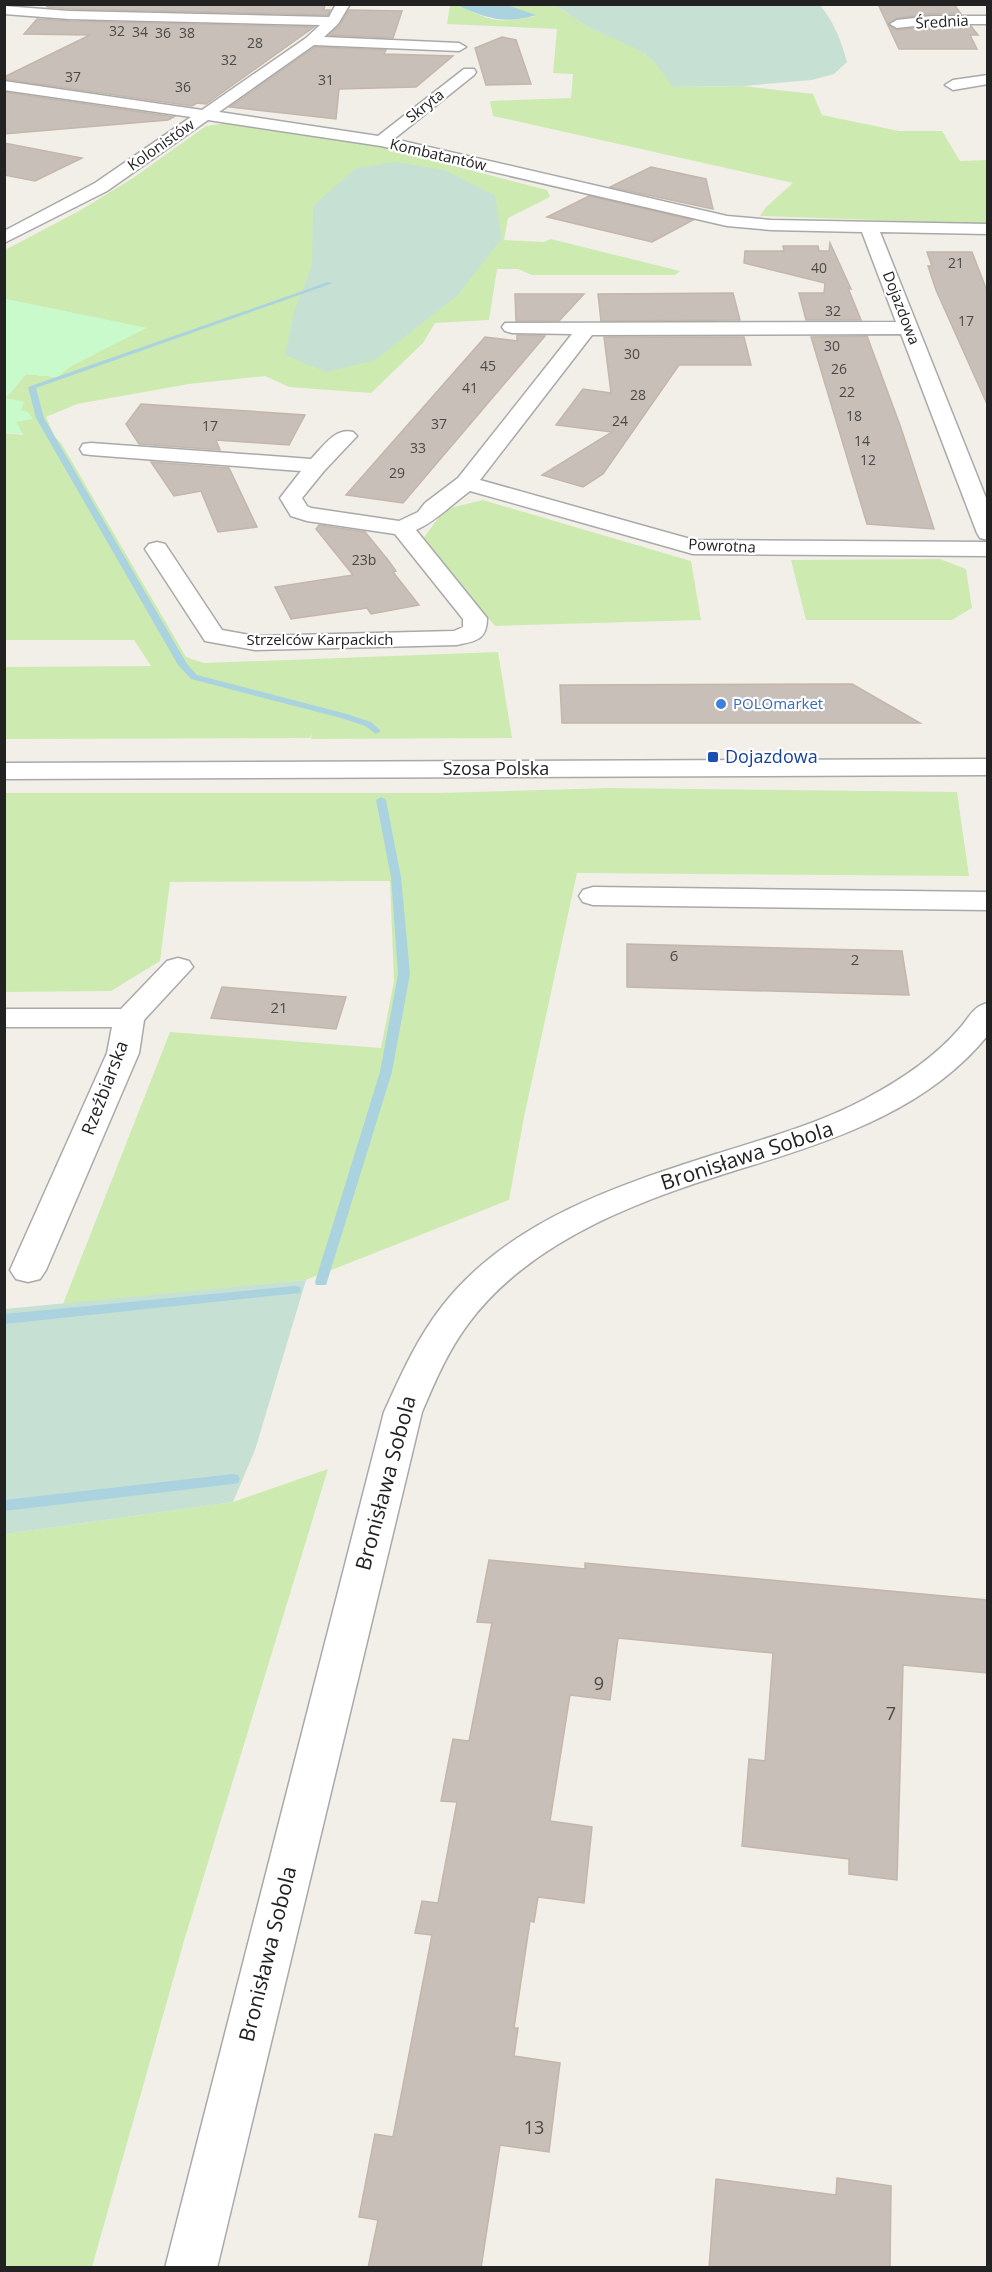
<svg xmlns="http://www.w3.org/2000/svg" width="992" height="2272" viewBox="0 0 992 2272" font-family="'Open Sans',sans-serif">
<rect width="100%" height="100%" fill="#f2efe9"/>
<path fill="#cdebb0" d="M450 5C465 5 477 16 491 19 505 22 522 19 535 16L507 5H554L597 31 635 46 660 67 673 87 743 86 813 94 822 115 899 131H942L960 161 987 160V224L760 216 766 207 793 183 493 116 490 101 571 98 573 74 553 73 557 29 447 24Z
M227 123 377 146 547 190 550 197 508 218 504 240 544 242 551 239 680 271 675 275H532L518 269H497L489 320 435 323 423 343 371 393 289 387 265 376 189 384 77 404 46 417 55 437 61 443 186 657 204 663 498 652 512 738 311 739 312 733 310 738 5 739V667L151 666 134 640H5L4 433 23 435 15 421 23 405 5 399 26 374 57 377 71 366 145 328 5 299V250L79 211 133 178 206 126Z
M483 500 691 561 701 620 495 626 422 540 445 509Z
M940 559 966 569 972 608 952 620H806L791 560Z
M609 788 957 792 969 876 577 873 524 1117 509 1200 306 1280 63 1304 170 1032 381 1048 394 981 390 881 170 882 160 961 111 991 5 992 4 793H437Z
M328 1469 184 1941 92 2267H5L4 1534 233 1502Z"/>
<path fill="#c6e0d4" d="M554 5H820C834 22 841 40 847 62L834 74 812 80 743 86 672 87C650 49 636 49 599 32 583 25 569 13 554 5Z
M395 162 444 170 495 195 502 238 458 295 375 360 326 372 285 355 294 312 312 265 313 206 356 168Z
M306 1280 255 1450 233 1502 5 1534V1309Z"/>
<path fill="#c8facc" d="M5 299 147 328 71 366 57 377 26 374 6 398 24 402 21 410 28 412 33 419 16 422 23 434 5 433Z"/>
<path fill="#aad3df" d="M457 5H507L536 15C504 25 486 18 457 5Z"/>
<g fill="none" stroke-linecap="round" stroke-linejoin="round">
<path fill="#aad3df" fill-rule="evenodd" d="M328 282 333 283 36 388 44 418 187 664 197 675 347 714 371 722 381 731 376 734 365 726 341 718 191 679 178 665 36 418 28 387Z
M381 797 386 800 401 877 410 974 392 1072 327 1282 326 1285H316L315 1282 380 1072 398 974 391 877 376 800Z
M295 1286 300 1287 301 1290 300 1293 4 1324V1314Z
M233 1474 238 1475 240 1479 238 1483 233 1484 4 1511V1500Z"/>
</g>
<path fill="#c7bfb8" stroke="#c4b6ab" stroke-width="1.5" d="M50 4H325L324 10H330L328 15 69 9 47 7Z
M878 4H954L961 14H932L897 18 888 25 897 30 932 26H971L978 35H970L977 49H899Z
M349 10 402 11 393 38 329 35 340 25Z
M37 19 69 21 314 27 206 104 197 103 192 106 4 79V77L90 35 24 34Z
M502 37 516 40 531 84 486 85 475 48Z
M315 47 386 50 384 54 453 56 416 87 339 89 336 119 230 107Z
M4 92 174 117 168 120 4 134Z
M4 143 82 158 35 181 4 175Z
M651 167 706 179 713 209 610 187Z
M589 196 693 220 652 242 547 217Z
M830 243 851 289 848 288 861 320H806L799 293H824L825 283 744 263 745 251H784L783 246H818L819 251H829Z
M927 252H972L987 291V404L936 290 928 266H932Z
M733 293 740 320 601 321 598 294Z
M515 294H584L559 321H516Z
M517 335 545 336 403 503 346 495 485 337 517 341Z
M867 336 901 428 934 529 867 524 811 337Z
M604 337H744L751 365H679L603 474 583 487 542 475 612 432 556 425 583 389 611 393Z
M141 404 233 410 305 415 289 445 216 440 220 450 139 444 126 424Z
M151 462 229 468 257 527 218 532 201 491 174 496Z
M319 525 365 532 388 560 396 571 393 572 419 605 371 614 367 608 291 619 275 587 353 575 316 529Z
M852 684 920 723H562L560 685Z
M627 944 902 951 909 995 627 987Z
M222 987 346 997 336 1029 211 1018Z
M489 1560 585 1569V1563L987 1600V1673L903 1665 897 1880 849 1874V1859L742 1846 749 1759 765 1761 773 1653 618 1638 610 1700 570 1695 550 1821 592 1827 584 1903 538 1897 534 1922 530 1921 514 2028H518L514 2056 560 2063 549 2152 500 2145 481 2268H368L378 2220 359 2217 375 2134 393 2137 432 1935 415 1933 422 1901 438 1903 457 1802 441 1801 453 1739 469 1741 492 1623 477 1622Z
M837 2178 891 2186 890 2268H709L716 2179 836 2195Z"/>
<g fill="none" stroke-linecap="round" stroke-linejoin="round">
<g stroke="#a9a9a9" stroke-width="3">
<path id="minor" d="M336 4H350L338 24 324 37 459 43 466 47 459 51 314 45 219 112 378 136 464 69H474L476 72 474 75 394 139 727 216 771 220 988 224V234L880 232 988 503V540L980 538 977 533 901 334 592 335 480 480 694 540 988 542V556L693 554 470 491C451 505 436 521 416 530L487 618C487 640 476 641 457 645L255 650 205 641 145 549 149 544 157 542 165 544 222 630 255 636 454 631 463 627V619L395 534 307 521 291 516 280 498 301 471 91 455 83 454 80 449 83 444 91 443 311 459C323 447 335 427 353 432L357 436 324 471 302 498 307 506 311 508 399 521 418 512 425 503 458 478 572 334 512 333 505 331 502 327 505 323 896 322 862 232 771 230 727 226 381 146 208 120 107 191 4 243V231L95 183 191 117 4 90V81L202 110 306 38 320 25 69 19 4 14V6L69 11 329 17Z
M932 16H988V24H932L897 28 890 24 897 20Z
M988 75V84L953 90 945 85 953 80Z
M988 759V775L4 779V763Z
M593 887 988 892V910L593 905 583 902 579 896 583 890Z
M178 958 189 961 193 967 144 1020 139 1053 46 1270 40 1279 28 1282 16 1279 10 1270 107 1053 112 1027H4V1009H121L167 961Z
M988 1003V1035C930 1107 839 1139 753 1165 652 1196 534 1235 468 1324 448 1351 435 1381 422 1412L217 2268H165L384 1412C401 1375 417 1338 443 1305 509 1221 618 1185 716 1154 767 1138 818 1124 865 1099 899 1081 933 1059 959 1029 969 1018 973 1006 988 1003Z"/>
</g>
<use href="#minor" fill="#fff" fill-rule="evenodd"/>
</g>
<circle fill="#3f7fe0" stroke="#fff" stroke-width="2" cx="721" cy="704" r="6"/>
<rect fill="#1a4fb4" stroke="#fff" stroke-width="2" x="707" y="751" width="12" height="12" rx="3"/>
<g text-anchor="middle" stroke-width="4.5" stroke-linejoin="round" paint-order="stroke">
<g font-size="14" fill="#4b4948">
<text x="117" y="36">32</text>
<text x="140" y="37">34</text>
<text x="163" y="38">36</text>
<text x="187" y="38">38</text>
<text x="255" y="48">28</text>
<text x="229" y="65">32</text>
<text x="73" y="82">37</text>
<text x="326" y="85">31</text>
<text x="183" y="92">36</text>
<text x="956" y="268">21</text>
<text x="819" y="273">40</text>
<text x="833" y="316">32</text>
<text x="966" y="326">17</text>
<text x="832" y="351">30</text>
<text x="632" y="359">30</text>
<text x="488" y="371">45</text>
<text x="839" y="374">26</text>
<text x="470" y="393">41</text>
<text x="847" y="397">22</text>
<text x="638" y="400">28</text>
<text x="854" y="421">18</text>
<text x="620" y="426">24</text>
<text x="439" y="429">37</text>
<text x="210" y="431">17</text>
<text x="862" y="446">14</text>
<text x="418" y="453">33</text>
<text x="868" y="465">12</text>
<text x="397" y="478">29</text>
<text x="364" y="565">23b</text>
</g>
<g font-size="15" fill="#222" stroke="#fff">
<text transform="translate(942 22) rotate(-3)" y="5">Średnia</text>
<text transform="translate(425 106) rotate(-38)" y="5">Skryta</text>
<text transform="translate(161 145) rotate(-35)" y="5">Kolonistów</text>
<text transform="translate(438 155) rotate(13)" y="5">Kombatantów</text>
<text transform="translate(901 308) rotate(69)" y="5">Dojazdowa</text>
<text transform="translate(722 546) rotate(3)" y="5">Powrotna</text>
<text x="320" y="645">Strzelców Karpackich</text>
</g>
<g font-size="15" fill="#366cbe" stroke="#fff" text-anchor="start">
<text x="733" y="709">POLOmarket</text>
</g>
<g font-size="15" fill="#4b4948">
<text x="674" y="961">6</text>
<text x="855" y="965">2</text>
<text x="279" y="1013">21</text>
</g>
<g font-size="18" fill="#164399" stroke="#fff" text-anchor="start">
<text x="725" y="763">Dojazdowa</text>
</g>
<g font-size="18" fill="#222" stroke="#fff">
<text x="496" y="775">Szosa Polska</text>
<text transform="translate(105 1088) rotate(-69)" y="6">Rzeźbiarska</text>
</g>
<g font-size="18" fill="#4b4948">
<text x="599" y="1690">9</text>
<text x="891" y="1720">7</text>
<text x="534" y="2134">13</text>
</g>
<g font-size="21" fill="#222" stroke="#fff">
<text transform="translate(747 1156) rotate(-18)" y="7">Bronisława Sobola</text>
<text transform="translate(386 1483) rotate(-75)" y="7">Bronisława Sobola</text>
<text transform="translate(268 1954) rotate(-76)" y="7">Bronisława Sobola</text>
</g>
</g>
<rect width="992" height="2272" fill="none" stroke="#222222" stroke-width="12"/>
</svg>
